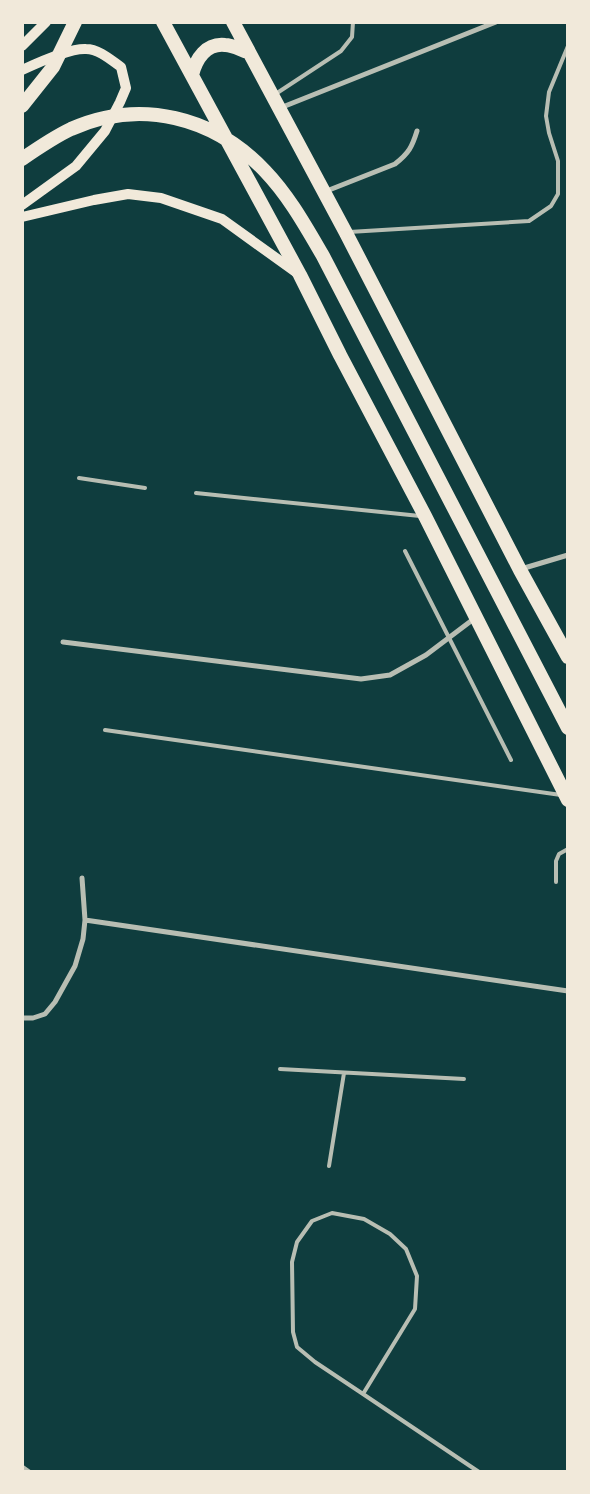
<svg xmlns="http://www.w3.org/2000/svg" width="590" height="1494" viewBox="0 0 590 1494" font-family="Ubuntu,sans-serif">
<rect width="100%" height="100%" fill="#0f3d3e"/>
<g fill="none" stroke-linecap="round" stroke-linejoin="round">
<path stroke="#b8beb3" stroke-width="4" d="M274 95 341 51 352 37 353 22
M349 232 529 221 551 206 558 194V161L549 133 546 116 549 92 568 46
M79 478 145 488
M196 493 420 516
M405 551 511 760
M105 730 561 795
M556 882V861L559 854 568 849
M280 1069 464 1079
M329 1166 344 1073
M363 1394 415 1309 417 1276 406 1249 390 1234 364 1219 332 1213 312 1221 297 1242 292 1262 293 1332 297 1347 315 1362 363 1394 473 1468 479 1472"/>
<path stroke="#b8beb3" stroke-width="5" d="M280 108 496 22
M324 192 395 164C409 153 412 147 417 131
M521 569 568 555
M63 642 361 679 390 675 426 655 475 618
M85 920 568 991
M22 1018H33L45 1014 55 1002 75 966 83 939 85 920 82 878
M22 1467 29 1472"/>
<path stroke="#f1e9da" stroke-width="10" d="M22 46 46 22
M22 70C37 63 70 48 86 49 99 49 111 60 121 67L126 88 120 102 105 131 76 166 22 205
M22 217 94 200 128 194 161 198 222 219 297 273"/>
<path stroke="#f1e9da" stroke-width="14" d="M163 22 300 275 340 355 425 516 568 800
M233 22 346 233 520 570 568 657
M192 75C196 59 206 43 225 45 233 45 241 50 248 52
M22 106 53 67 75 22
M22 159C38 148 54 137 71 129 141 98 214 117 265 171 289 196 306 227 323 256L568 728"/>
</g>
<rect width="590" height="1494" fill="none" stroke="#f1e9da" stroke-width="48"/>
</svg>
